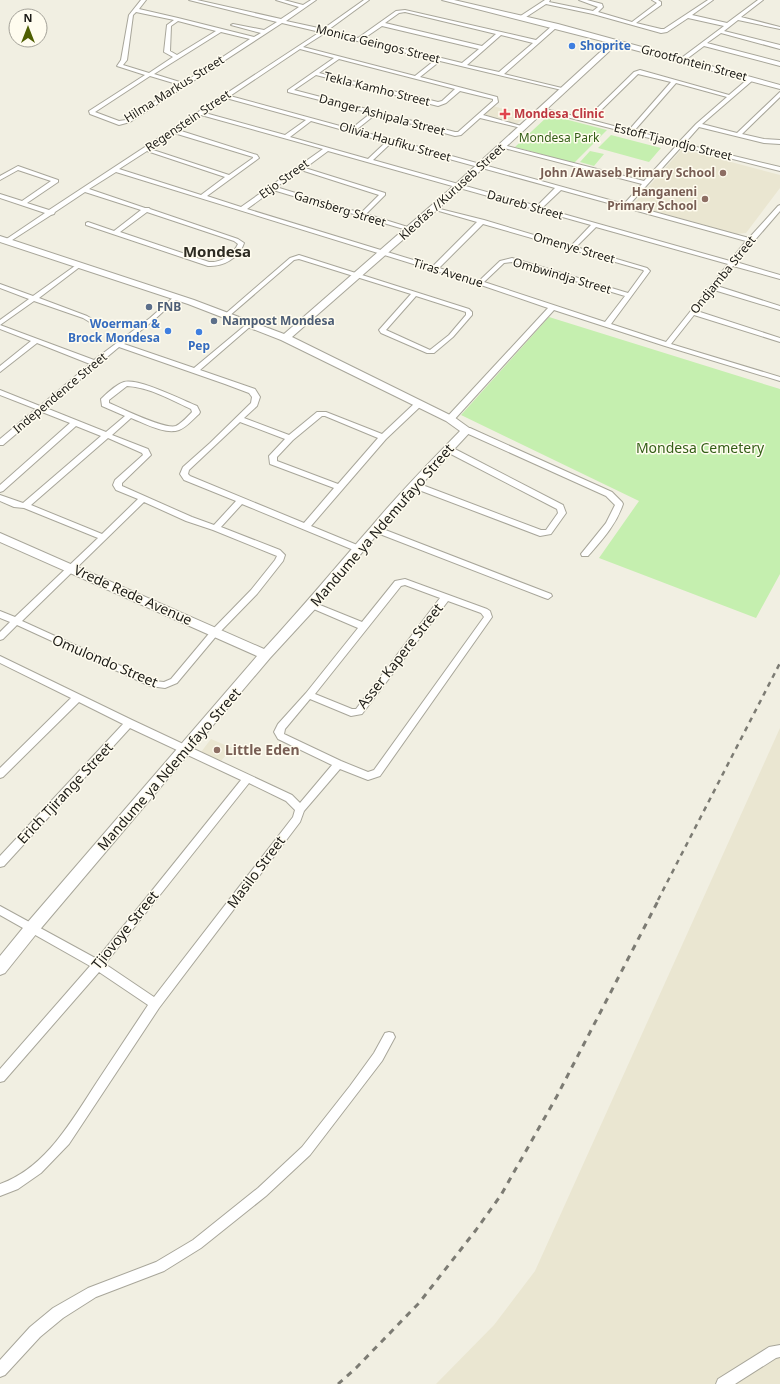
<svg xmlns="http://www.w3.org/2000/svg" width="780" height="1384" viewBox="0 0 780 1384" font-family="'Noto Sans',sans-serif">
<rect width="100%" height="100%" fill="#f1efe2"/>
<path fill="#eae6d1" d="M493 106 526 115 518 123H512L486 116 485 114Z
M682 149 780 175V188L746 233 736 234 637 206 635 202Z
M780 728V1384H436L494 1325 535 1271Z
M211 739 232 748 221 761 201 752Z"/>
<path fill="#c5efaf" d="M549 115 607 130 574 163 515 147Z
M611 135 661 148 649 162 598 148Z
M590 151 604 154 594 166 580 162Z
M549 317 780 389V574L756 618 599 558 639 501 461 415Z"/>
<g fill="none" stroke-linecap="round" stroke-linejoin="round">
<g stroke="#a8a69a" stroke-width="2">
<path id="street" d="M141 0H146L139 9 178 18 254 37 261 33 231 25 233 24 264 30 277 22 189 0H197L281 19 299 7 276 0H284L303 5 311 0H316L286 21 323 29 364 0H369L328 30 358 38 396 11 405 10 536 40 553 25H557V27L504 74 566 89V91L440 61 420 77 497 97 498 102 483 115 525 127V129L480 118 461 135 455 136 376 114 356 130 389 139H393L394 140 624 204 642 184 500 147 503 145 644 181 677 145 539 110 542 108 586 119 634 72 640 70 729 95 749 78H753V80L702 124 737 133 780 92V97L742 134 764 139 780 140V144L764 143 699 127 684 144 780 167V171L682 146 629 205 749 238 778 206 780 205V211L736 262 780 275V279L733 266 717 286 780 306V310L714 290 697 311 780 338V342L694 315 671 344 780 377V381L665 346 554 310 453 421H450L446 419 447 417 548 308 478 284 116 172 89 189 145 208H149L150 209 238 239 244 243C239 258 223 267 208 266L86 225V223L88 222 114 231 141 210 85 192 55 212 54 214 51 215 9 242H5V240L45 213 0 198V194L22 201 51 181 18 170 0 180V176L18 166 58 180V182L27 203 49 210 320 32 282 23 130 122 119 125 90 114 89 111 145 75 117 66 121 60 129 15ZM136 12 174 20 167 25 164 52 173 57 149 73 123 65 127 60 133 15ZM405 12 496 34 482 46 385 23 399 13ZM178 21 216 31 177 55 170 51 171 26ZM382 26 479 49 462 63 363 39ZM221 32 250 39 183 83 154 74ZM325 33 435 60 415 76 303 47ZM501 35 533 43 499 72 467 65ZM300 49 334 58 288 90V92L371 113 351 129 230 96ZM339 59 455 89 442 101 438 102 319 73ZM638 74 671 82 629 130 591 120ZM316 75 438 106 446 103 460 91 493 99V101L458 132H455L294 90ZM150 76 180 85 126 120 119 121 95 112ZM676 83 727 97 696 124 679 142 634 131ZM226 98 306 120 285 135 205 113ZM201 115 323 149 241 207 207 196 259 158 257 155 178 130ZM311 121 386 142 368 159 290 137ZM174 133 253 157V158L229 175 150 149ZM391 143 555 188 537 206 373 160ZM147 151 225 177 201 195 119 169ZM328 151 591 225 571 246 484 220 432 207V209L477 222 433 266 247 209 273 190 407 230H411V228L366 214 385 195V193L305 168ZM301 170 379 195 361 213 276 187ZM561 190 746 241 730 261 542 208ZM147 212 234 241 238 244C233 255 221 263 209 262L120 232ZM483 224 643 270 644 271 628 293 512 258 500 261 479 281 439 268ZM596 227 728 264 666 342 611 324 650 271 647 268 576 247ZM512 262 625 296 605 322 484 282 504 263Z
M545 0H550L549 2 593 11 598 7 579 0H587L602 4 603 7 598 12 632 22 657 3 652 0H658L661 2V5L636 23 661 29H664L708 0H713L692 15 727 23 758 0H763L741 17 780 27V29L738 20 724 31 780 45V49L721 33 707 43 780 62V66L704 46 684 61H680V59L724 26 688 18 667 32 661 33 593 14 546 4 523 19H519V17Z
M299 255 469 309 472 312V315L453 337 434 353H427L381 333 379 330 411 294 299 259 294 260 228 317H224V315L290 258ZM416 296 466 312V315L449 335 430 350 386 330Z
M79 263 81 264V266L39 298 87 316 97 322V324H93L83 318 34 301 0 325 94 360 150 318 176 295 179 297 178 298 154 320 124 344 194 368 248 323H252V325L200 370 255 389 260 397 257 406 244 418 289 435 317 412H326L382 434 416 402H422L423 404 386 439 311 526 362 547 363 549 362 551H356L242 504 221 527 280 550 285 555 283 561 257 594 218 634 177 683 165 688 150 686 17 625 3 639 0 640V632L10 622 0 618V611L15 617 98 538 24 508 14 507 0 501V495L23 503 101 436 76 426 3 491 0 492V485L70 423 42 412 3 445H0V439L36 409 0 395V390L40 406 90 364 37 343 0 372V366L31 341 0 329V320L29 299 0 288V284L33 296ZM119 347 225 384 249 393 252 397 251 403 210 443 183 467 180 474 184 480 236 501 214 525 192 517 122 486V483L151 455 148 449 112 435 131 418C144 423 165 435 179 430 187 427 193 419 199 414L200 412 197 406C182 400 139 378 124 382 117 384 106 394 101 399L102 406 125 416 106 432 46 408ZM127 386C149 387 171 400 191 409L192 412C188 416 182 423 176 426 165 430 121 408 109 403V400ZM322 416H325L378 438 338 484 277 461V457L293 440ZM240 422 285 439 269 456 270 464 334 488 304 523 190 476 188 474 189 470ZM108 438 142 453 143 455 115 480 113 485 116 490 138 499 102 534 31 505ZM144 502 186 521 213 530 277 556 275 560 251 590 212 630 171 679 164 682 154 681 22 621Z
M464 428H470L612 492 622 502 623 504C616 525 602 540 588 556H582L581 554 606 523 615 505 606 496 464 432Z
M445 447H451L563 505 566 513 551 534 540 536 411 487 410 485 411 483H417L541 530H546L558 513 557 509 445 451Z
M375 526 551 594 552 596 548 599 545 598 372 531 371 529 372 527Z
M405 579 487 609 490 611 492 617 380 776 368 780 340 769 304 811 300 822 159 1008 69 1144 41 1173 18 1189 0 1196V1184C46 1168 72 1120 97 1082 114 1056 131 1031 148 1005L99 972 4 1081 0 1082V1069L90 966 0 915V906L97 959 241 780 130 728 4 866 0 867V856L123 724 79 702 3 777 0 778V768L71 698 0 663V656L132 720 292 795 300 803 332 765 278 739 274 732 278 724 306 693 358 628 309 607 308 605 309 603H315L362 622 395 581ZM405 585 440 598 356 709H352L315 694 401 586ZM448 601 481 613 484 617 374 770 368 772 341 761 284 734 285 729 310 699 351 716 362 714ZM249 783 286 801 295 810 293 817 154 997 105 964Z
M389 1032 393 1033 395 1037 382 1061 310 1155 266 1196 201 1248 164 1271 96 1297 63 1318 40 1337 5 1375 0 1377V1360L30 1327 53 1308 88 1288 156 1262 193 1240 258 1188 302 1147 350 1086 374 1053 385 1033Z
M780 1345V1357L776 1358 735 1384H716L718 1379 769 1347Z"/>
</g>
<g stroke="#a8a69a" stroke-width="2">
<path id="secondary" d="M442 0H454L558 24 780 85V89L616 45 455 194 292 337 454 417 472 430 418 488 379 532 316 608 270 658 37 933 5 973 0 975V956L27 923 257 656 0 542V533L264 649C301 609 335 568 371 527 399 493 430 462 460 431L446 421 281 340 188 304 0 242V236L194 300 284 334 449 190 610 43Z"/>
</g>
<use href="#street" fill="#fff" fill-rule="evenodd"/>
<use href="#secondary" fill="#fff" fill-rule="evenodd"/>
<path stroke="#7c7b73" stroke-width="2.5" stroke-dasharray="5 5" stroke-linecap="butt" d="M658 900 780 663"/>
<path stroke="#7c7b73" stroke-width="3" stroke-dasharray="6 6" stroke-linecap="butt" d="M338 1384 356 1368 419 1303 476 1230 501 1195 557 1096 659 899"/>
</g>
<g fill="#3f7fe0" stroke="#fffcef" stroke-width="1.5">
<circle cx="572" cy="46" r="4"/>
<circle cx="168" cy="331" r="4"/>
<circle cx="199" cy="332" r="4"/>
</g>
<path fill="#e0444e" stroke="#fffcef" stroke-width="1.5" d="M503 108h4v4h4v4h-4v4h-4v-4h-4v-4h4z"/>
<g fill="#8d6e63" stroke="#fffcef" stroke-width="1.5">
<circle cx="723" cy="173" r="4"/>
<circle cx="705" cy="199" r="4"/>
<circle cx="217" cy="750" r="4"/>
</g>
<g fill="#5c6f8a" stroke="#fffcef" stroke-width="1.5">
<circle cx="149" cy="307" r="4"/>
<circle cx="214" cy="321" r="4"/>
</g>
<g text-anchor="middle" stroke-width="3" stroke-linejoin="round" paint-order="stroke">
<g font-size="12" fill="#1c1b17" stroke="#fffcef">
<text transform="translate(378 44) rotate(14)" y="4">Monica Geingos Street</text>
<text transform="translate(694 63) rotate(15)" y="4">Grootfontein Street</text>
<text transform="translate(174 89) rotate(-32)" y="4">Hilma Markus Street</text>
<text transform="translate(377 89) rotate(14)" y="4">Tekla Kamho Street</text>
<text transform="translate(382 115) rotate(15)" y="4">Danger Ashipala Street</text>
<text transform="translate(188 121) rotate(-34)" y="4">Regenstein Street</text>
<text transform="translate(395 142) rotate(16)" y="4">Olivia Haufiku Street</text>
<text transform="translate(673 142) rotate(14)" y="4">Estoff Tjaondjo Street</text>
<text transform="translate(284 179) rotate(-36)" y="4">Etjo Street</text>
<text transform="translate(452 192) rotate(-42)" y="4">Kleofas //Kuruseb Street</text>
<text transform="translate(525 205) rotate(16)" y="4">Daureb Street</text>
<text transform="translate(340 209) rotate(17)" y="4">Gamsberg Street</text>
<text transform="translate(574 248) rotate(16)" y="4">Omenye Street</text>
<text transform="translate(448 273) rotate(17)" y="4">Tiras Avenue</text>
<text transform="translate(723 275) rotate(-51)" y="4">Ondjamba Street</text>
<text transform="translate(562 276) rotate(16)" y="4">Ombwindja Street</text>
<text transform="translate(60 393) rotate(-40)" y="4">Independence Street</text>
</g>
<g font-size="12" font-weight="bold" fill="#366cbe" stroke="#fffcef" text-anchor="start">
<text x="580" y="50">Shoprite</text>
<text x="160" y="328" text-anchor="end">Woerman &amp;<tspan x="160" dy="14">Brock Mondesa</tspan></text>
<text x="199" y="350" text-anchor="middle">Pep</text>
</g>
<g font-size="12" font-weight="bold" fill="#be3a42" stroke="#fffcef" text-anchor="start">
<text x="514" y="118">Mondesa Clinic</text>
</g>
<g font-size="12" fill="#335e16" stroke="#fffcef">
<text x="559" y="142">Mondesa Park</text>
</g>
<g font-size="12" font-weight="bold" fill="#785e54" stroke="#fffcef" text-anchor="end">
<text x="715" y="177">John /Awaseb Primary School</text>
<text x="697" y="196">Hanganeni<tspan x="697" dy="14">Primary School</tspan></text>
</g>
<g font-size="12" font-weight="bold" fill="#4e5e75" stroke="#fffcef" text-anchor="start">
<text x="157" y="311">FNB</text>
<text x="222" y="325">Nampost Mondesa</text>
</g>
<g font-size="14" fill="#335e16" stroke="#fffcef">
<text x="700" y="453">Mondesa Cemetery</text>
</g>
<g font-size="14" fill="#1c1b17" stroke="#fffcef">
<text transform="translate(382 525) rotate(-49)" y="5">Mandume ya Ndemufayo Street</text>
<text transform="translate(133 595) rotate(24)" y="5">Vrede Rede Avenue</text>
<text transform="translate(400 656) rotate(-52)" y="5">Asser Kapere Street</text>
<text transform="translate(105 661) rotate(23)" y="5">Omulondo Street</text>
<text transform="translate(169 769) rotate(-49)" y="5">Mandume ya Ndemufayo Street</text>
<text transform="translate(65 793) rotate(-47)" y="5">Erich Tjirange Street</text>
<text transform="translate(256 872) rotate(-53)" y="5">Masilo Street</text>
<text transform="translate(125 930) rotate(-51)" y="5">Tjiovoye Street</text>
</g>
<g font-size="14" font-weight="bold" fill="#785e54" stroke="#fffcef" text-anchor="start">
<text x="225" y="755">Little Eden</text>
</g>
<g font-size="15" font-weight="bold" fill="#2d2b22" stroke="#fffcef">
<text x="217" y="257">Mondesa</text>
</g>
</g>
<g transform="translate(28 28)"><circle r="19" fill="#fffcef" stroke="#a4a299"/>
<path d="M0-3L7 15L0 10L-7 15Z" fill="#4e5e00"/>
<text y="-6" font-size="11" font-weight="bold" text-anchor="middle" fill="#1c1b17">N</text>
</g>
</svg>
